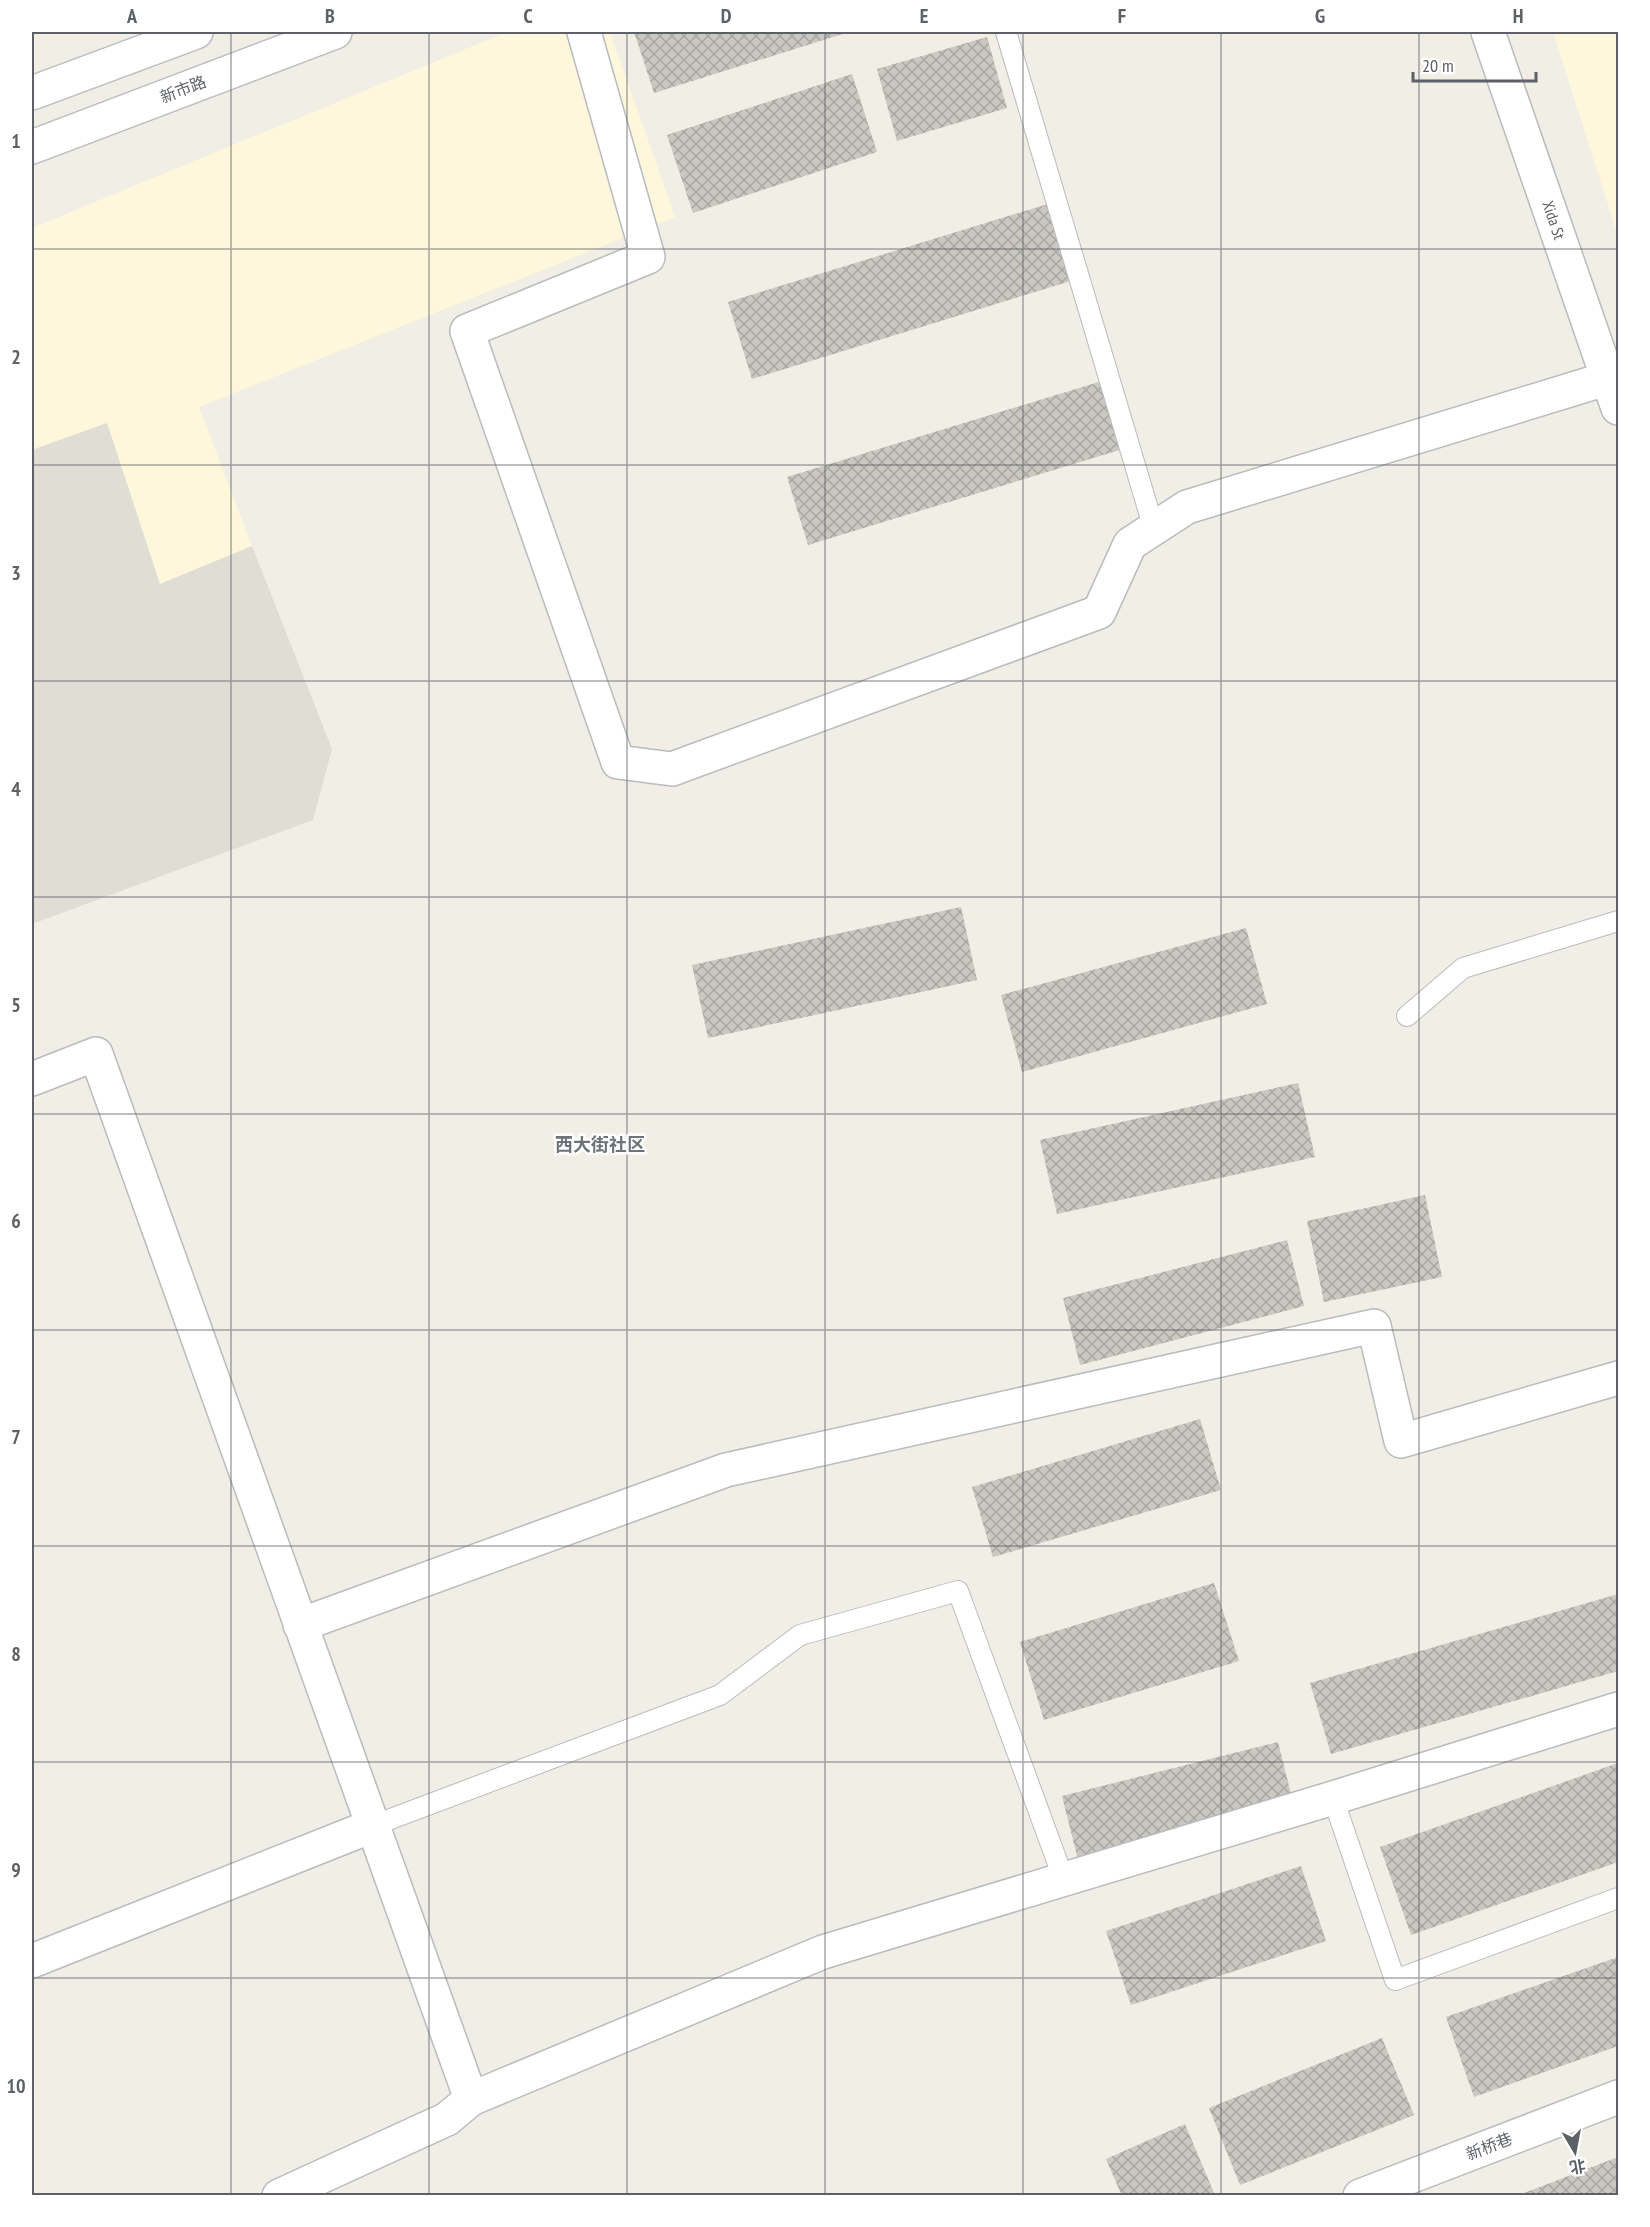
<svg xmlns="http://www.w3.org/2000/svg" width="1650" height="2227" viewBox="0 0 1650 2227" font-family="'PT Sans Narrow','Noto Sans SC',sans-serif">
<defs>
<pattern id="building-cross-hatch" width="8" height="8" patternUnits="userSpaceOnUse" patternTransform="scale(1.5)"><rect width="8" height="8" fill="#cbc8c2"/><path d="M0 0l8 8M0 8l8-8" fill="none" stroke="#a8a6a1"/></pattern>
</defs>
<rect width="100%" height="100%" fill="#f0eee5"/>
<path fill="#fff7dc" d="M507 32H610L675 217 199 407 252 546 160 584 107 423 32 450V228Z
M1553 32H1618V236Z"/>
<path fill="#e0ddd4" d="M107 423 160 584 252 546 332 749 313 820 32 924V450Z"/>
<path fill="url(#building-cross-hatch)" d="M634 32H849L654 93Z
M987 37 1007 108 897 141 877 69Z
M852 74 877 152 693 213 667 135Z
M1051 203 1074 280 752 379 728 302Z
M1102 381 1123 449 808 545 787 477Z
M961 907 977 980 708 1038 692 965Z
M1246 928 1267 1004 1022 1072 1001 995Z
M1298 1083 1315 1157 1057 1214 1040 1140Z
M1425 1195 1442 1277 1324 1302 1307 1221Z
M1287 1240 1304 1306 1080 1365 1063 1298Z
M1200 1419 1221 1490 993 1557 972 1487Z
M1214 1583 1239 1661 1044 1720 1020 1642Z
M1618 1594V1671L1331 1754 1310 1683Z
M1278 1742 1295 1810 1079 1864 1062 1796Z
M1618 1763V1862L1411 1935 1380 1847Z
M1301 1866 1326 1941 1131 2005 1106 1931Z
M1618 1957V2046L1474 2097 1446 2017Z
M1382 2038 1414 2115 1240 2185 1209 2108Z
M1185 2124 1214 2193 1208 2196H1122L1106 2159Z
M1618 2157V2196H1519V2195Z"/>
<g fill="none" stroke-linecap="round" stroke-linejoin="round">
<g stroke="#b8bbc0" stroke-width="22">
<path id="service" d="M1006 32 1154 529
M1407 1016 1463 968 1618 921
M1333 1798 1395 1980 1618 1898
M372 1826 720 1695 800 1635 958 1591 1064 1880"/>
</g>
<g stroke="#b8bbc0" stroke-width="36">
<path id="minor" d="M584 32 648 257 467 331 618 762 672 769 1099 612 1130 544 1187 507 1609 378
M32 1079 96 1054 471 2099
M300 1625 726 1470 1374 1326 1401 1441 1618 1378
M32 1961 372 1826
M279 2196 447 2119 471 2099 823 1952 1333 1798 1618 1709"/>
</g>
<g stroke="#b8bbc0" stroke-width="36">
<path id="tertiary" d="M1488 32 1618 408
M1360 2196 1618 2097"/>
</g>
<g stroke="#b9bcc2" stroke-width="36">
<path id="secondary" d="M32 93 196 32
M32 147 335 32"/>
</g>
<use href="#service" stroke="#fff" stroke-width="20"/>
<use href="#minor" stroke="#fff" stroke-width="33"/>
<use href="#tertiary" stroke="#fff" stroke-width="33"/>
<use href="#secondary" stroke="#fff" stroke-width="33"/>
</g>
<path fill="none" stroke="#5d6167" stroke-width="1.5" stroke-opacity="0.55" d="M231 32V2196M429 32V2196M627 32V2196M825 32V2196M1023 32V2196M1221 32V2196M1419 32V2196M32 249H1618M32 465H1618M32 681H1618M32 897H1618M32 1114H1618M32 1330H1618M32 1546H1618M32 1762H1618M32 1978H1618"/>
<g text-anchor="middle" stroke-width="5" stroke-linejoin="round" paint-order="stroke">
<g font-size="16" fill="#5d6167" stroke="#fff">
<text transform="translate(183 89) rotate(-21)" y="6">新市路</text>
<text transform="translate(1554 220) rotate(71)" y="6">Xida St</text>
<text transform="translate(1489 2146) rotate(-21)" y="6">新桥巷</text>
</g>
<g font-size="18" font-weight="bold" fill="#6e7379" stroke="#fff">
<text x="600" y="1151">西大街社区</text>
</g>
</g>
<rect width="1650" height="2227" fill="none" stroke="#ffffff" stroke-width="66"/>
<g transform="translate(1575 2152) rotate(170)" stroke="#ffffff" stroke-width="4.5" paint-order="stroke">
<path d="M0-4.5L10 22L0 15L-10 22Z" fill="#5d6167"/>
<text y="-9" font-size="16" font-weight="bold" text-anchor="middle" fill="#5d6167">北</text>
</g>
<path d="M1413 72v9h123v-9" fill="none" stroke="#5d6167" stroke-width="3"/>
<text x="1422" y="72" font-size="18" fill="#5d6167" stroke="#ffffff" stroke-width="4.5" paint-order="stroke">20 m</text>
<rect x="33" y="33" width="1584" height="2161" fill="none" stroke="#5d6167" stroke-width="2"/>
<g font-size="20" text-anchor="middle" font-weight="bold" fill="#5d6167">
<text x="132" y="23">A</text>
<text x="330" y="23">B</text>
<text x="528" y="23">C</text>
<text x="726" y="23">D</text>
<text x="924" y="23">E</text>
<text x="1122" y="23">F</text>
<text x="1320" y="23">G</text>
<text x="1518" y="23">H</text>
<text x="16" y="148">1</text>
<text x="16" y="364">2</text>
<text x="16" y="580">3</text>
<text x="16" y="796">4</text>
<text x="16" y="1012">5</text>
<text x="16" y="1228">6</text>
<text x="16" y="1444">7</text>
<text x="16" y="1661">8</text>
<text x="16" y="1877">9</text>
<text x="16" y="2093">10</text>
</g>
</svg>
